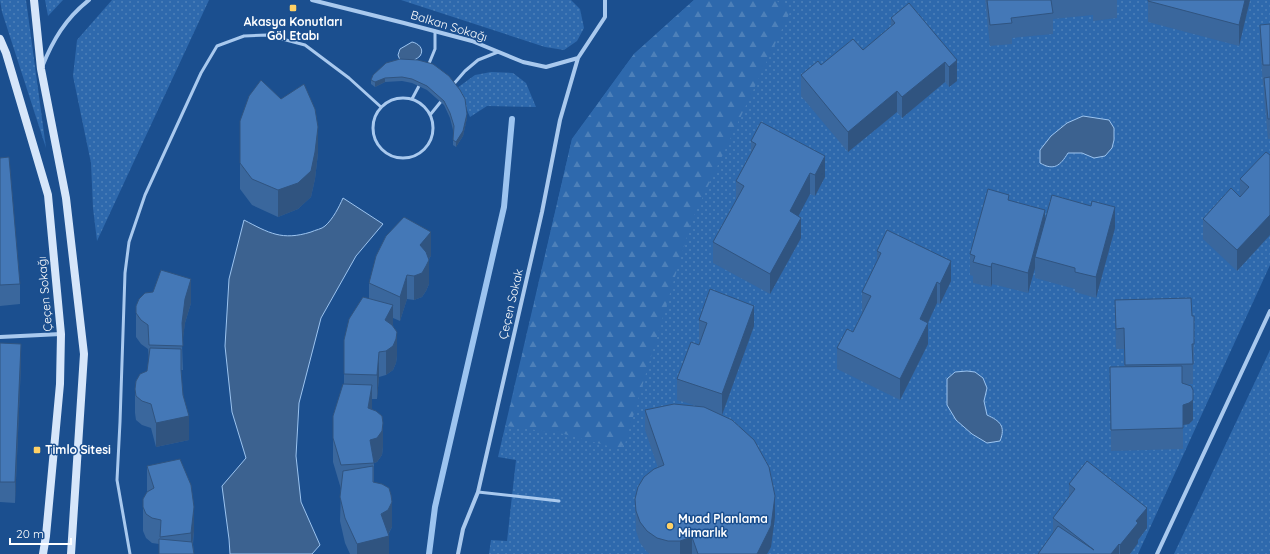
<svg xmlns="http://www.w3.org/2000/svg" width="1270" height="554" viewBox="0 0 1270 554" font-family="Quicksand,sans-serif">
<defs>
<pattern id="grass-dots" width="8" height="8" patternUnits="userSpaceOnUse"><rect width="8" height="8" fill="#2e69ad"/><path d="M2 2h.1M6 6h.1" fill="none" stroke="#4d80b9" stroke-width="1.8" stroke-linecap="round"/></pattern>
<pattern id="forest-firs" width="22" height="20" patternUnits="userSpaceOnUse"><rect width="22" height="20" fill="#2e69ad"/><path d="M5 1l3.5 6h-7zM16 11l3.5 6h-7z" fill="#4d80b9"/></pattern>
</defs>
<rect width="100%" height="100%" fill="#1b4f8f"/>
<path fill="url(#grass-dots)" d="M0 0H26L46 148 2 12Z
M45 0H63L48 16Z
M112 0H209L97 241 93 208 91 163 73 76 77 40Z
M401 0H571L580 9 584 28 577 41 564 50 545 47Z
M694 0H1270V265L1138 554H489L491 540 507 541 516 460 498 457 572 139 634 54Z
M491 72 513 73 526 83 536 107 487 106 470 117 457 88 475 75Z
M1270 350V554H1174Z"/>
<path fill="url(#forest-firs)" d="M694 0H775L791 10 692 220 623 450 564 434 506 426 572 139 634 54Z"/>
<path fill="#3c6290" stroke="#9cc4f0" d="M412 42C418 43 425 49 420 56 417 59 412 61 409 63L400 60 398 55 400 49Z
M1083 116 1109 120 1114 128V140L1112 148 1105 156 1094 158 1082 153H1068C1060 166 1054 171 1040 163V150L1051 136 1067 123Z
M343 198 383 224 356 256 321 318 299 403 296 456 301 502 320 545 312 554H230L229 539 222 486 246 458 232 412 225 346 229 279 244 220C269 233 282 241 311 232 315 230 322 229 325 226 333 219 339 207 343 198Z
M967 371 975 372 983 378 987 388 984 401 987 415C1000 421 1006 426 1000 441L987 443 972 434 956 420 947 405V379L955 372Z"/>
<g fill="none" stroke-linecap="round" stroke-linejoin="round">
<path stroke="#9cc4f0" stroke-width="6" d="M429 554 435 507 504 207 512 119"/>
<path stroke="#a9c9ee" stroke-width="3" d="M428 66 435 49V31
M452 86 465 71 478 60 498 52
M373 128a30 30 0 1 1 60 0a30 30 0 1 1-60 0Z
M412 99 420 84
M430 115 443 99
M478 492 559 501
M130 554 117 480 120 422 125 273 129 242 145 195 201 73 217 46 244 36 267 35 305 45 349 78 381 107"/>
<path stroke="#a9c9ee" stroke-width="4" d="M312 0 404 23 472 41 523 62 546 67 578 58
M42 67C53 40 65 19 89 0
M0 337 61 334
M458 554 463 529 478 492 542 212 560 120 578 58 605 17V0
M1157 554 1270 311"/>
<path stroke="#d6e6fa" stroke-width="8" d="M34 0 41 69 66 198 84 354 71 554
M0 39 6 53 48 195 61 334 60 384 46 536 43 554"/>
</g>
<path fill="#3a679d" d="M985 0H1117V18L1093 21V15L1053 19V34L1012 38V44L990 46Z
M1250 0 1239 46 1148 22V1Z
M891 18 957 60V81L949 87 945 82 902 118 897 112 848 152 801 96V75L821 65 863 50 891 26Z
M1270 24V139H1268L1264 98V86H1263L1260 45V25Z
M400 59 467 118 463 136 456 147 453 145V130L450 118 444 105 427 90 412 83 402 81 385 82 375 87 371 84V80Z
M240 121 318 153 315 179 311 197 298 209 278 217 252 205 240 189Z
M751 141 825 177 815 196 810 194 798 216 801 238 770 294 713 263V242L736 201V181L751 153Z
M1270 155V235L1237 271 1203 239V219L1240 197V179Z
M0 158 20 284V304L0 306Z
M1009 200 1045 220 1115 228 1096 298 1075 292V289L1035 278V268L1028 293 992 284 991 287 973 283V276L970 275V254Z
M877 251 951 281 940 304 937 303 928 323V344L900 400 837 369V348L853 332 863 313 862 312V292L877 260Z
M431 256 429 259V284L426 291 422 297 414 300 407 299 400 321 393 318V325L397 356 396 363 393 370 386 375 379 377 377 399H372V409L383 447 382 455 377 462 374 463V482L392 527 389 533V554H350L345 543 340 521 341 489 333 462V416L344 384V340L369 298V283Z
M1115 300 1192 316 1194 344V365H1193V384H1187L1193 420 1189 424 1183 425V449L1111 451 1110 367H1124V349H1116Z
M191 303 185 323 182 343 183 370H181V377L189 440 156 447 151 428 142 425 136 420 135 413V389L147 371 149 360 148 349 141 344 136 337V313Z
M699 320 754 326 722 415 716 413 775 517 771 547 767 554H650L647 552 640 543 636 531 635 499 658 468 645 430V410L697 406 677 400V379L699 345 700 341H699Z
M0 343 21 364 15 503 0 502Z
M147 466 194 531 193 544 194 554H159V544L152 543 146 538 143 531V499L147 492Z
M1069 484 1147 528 1138 540V543L1130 554H1038L1053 533V518L1069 496Z"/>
<path fill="#305480" d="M1245 0H1250L1239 46V25Z
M957 60V81L949 87V67Z
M945 62V82L902 118V97Z
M385 78V82L375 87V82Z
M897 91V112L848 152V132Z
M467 114V118L463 136 456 147V142Z
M318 127V153L315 179 311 197 298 209 278 217V190Z
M825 156V177L815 196V175Z
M810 173V194L790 232V211Z
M1115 207V228L1096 298V277Z
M1045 210V231L1035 257V268L1028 293V273Z
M1270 215V235L1237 271V250Z
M801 218V238L770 294V274Z
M431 232V256L420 269V245Z
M429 260V284L426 291 422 297 414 300V276Z
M951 261V281L940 304V284Z
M992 263V284L991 287V267Z
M407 275V299L400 321V297Z
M191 279V303L185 323 182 348V323L185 299Z
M937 282V303L920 340V319Z
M393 305V329L385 320Z
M754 306V326L722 415V394Z
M928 323V344L900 400V379Z
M397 332V356L396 363 393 370 386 375V351Z
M21 344V364L15 503V482Z
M379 352V377L377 399V375Z
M372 385V410L368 408Z
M1193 390V420L1189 424 1183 425V405Z
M189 416V440L156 447V423Z
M383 423V447L382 455 377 462 374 463 370 440Z
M775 496V517L771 547 767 554H757Z
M392 502V527L388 534 389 536V554H357V544Z
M194 507V531L191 554V533Z
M1147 508V528L1138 540V543L1130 554H1120V545L1136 521Z
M692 537V554H680V541Z
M1119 544V554H1111Z"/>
<path fill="#4478b7" stroke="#305480" d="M987 0H1051L1053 13 1011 18 1012 23 990 25Z
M1148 0H1245L1239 25 1148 1Z
M909 3 957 60 949 67 945 62 902 97 897 91 848 132 801 75 818 61 821 65 853 39 863 50 895 23 891 18Z
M1270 24V65H1263L1260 25Z
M400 59 418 60 433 64 449 76 460 90 465 99 467 114 463 131 456 142 453 140 454 126 450 113 444 101 427 86 412 79 402 77 385 78 375 82 371 80 373 75 386 63Z
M1270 77V119H1268L1264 78Z
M261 80 281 99 304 84 315 109 318 127 315 152 311 171 298 183 278 190 252 179 240 163V121L249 96Z
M761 122 825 156 815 175 810 173 790 211 801 218 770 274 713 242 744 186 736 181 756 144 751 141Z
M1266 152 1270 155V215L1237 250 1203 219 1231 188 1240 197 1249 187 1240 179Z
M9 157 20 284 0 285V158Z
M988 189 1009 195 1008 200 1045 210 1028 273 992 263 991 267 973 262 975 256 970 254Z
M1052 195 1091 206 1092 201 1115 207 1096 277 1075 272V268L1035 257Z
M404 217 431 232 420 245 426 252 429 260 426 266 422 273 414 276 407 275 400 297 369 283 376 256 386 236Z
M887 230 951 261 940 284 937 282 920 319 928 323 900 379 837 348 847 329 853 332 871 296 862 292 881 253 877 251Z
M161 270 191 279 185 299 182 323 183 346 149 345 148 325 141 320 136 313V306L139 299 145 293 153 292Z
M710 289 754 306 722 394 677 379 691 342 699 345 707 323 699 320Z
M363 297 393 305 385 320 392 325 397 332 396 339 393 346 386 351 379 352 377 375 344 374V340L349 319Z
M1191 298 1192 316H1194V344H1192L1193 364 1125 365 1124 328 1116 329 1115 300Z
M0 343 21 344 15 482H0Z
M150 348 181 349V370L183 395 189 416 156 423 151 404 142 401 136 396 135 389 136 381 140 374 147 371Z
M1182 366V383L1191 386 1193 390V400L1189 403 1183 405V428L1111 430 1110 367Z
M343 384 372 385 368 408 376 411 382 416 383 423 382 431 377 438 370 440 374 463 341 465 333 438V416Z
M674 404 704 407 732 420 754 440 769 467 775 496 771 526 757 554H698L692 537 680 541H668L657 538 647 531 640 522 636 511 635 499 638 487 644 477 654 469 664 465 645 410Z
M180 459 191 485 194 507 191 533 160 537 161 520 152 518 146 514 143 507V499L147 492 154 488 147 466Z
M1087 461 1147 508 1136 521 1138 523 1120 545 1119 544 1111 554H1038L1058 526 1094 550 1053 518 1075 489 1069 484Z
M373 466V482L382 484 389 488 391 495 392 502 388 510 381 514 389 536 357 544 345 518 340 497 343 471Z
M159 539 192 542 194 554H159Z"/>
<g fill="#ffd166" stroke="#1b4f8f" stroke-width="1.5">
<rect x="289" y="4" width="8" height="8" rx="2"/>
<rect x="33" y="446" width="8" height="8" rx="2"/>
<circle cx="670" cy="526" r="4"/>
</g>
<g text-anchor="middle" stroke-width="3" stroke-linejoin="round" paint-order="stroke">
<g font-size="12" font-weight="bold" fill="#fff" stroke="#1b4f8f" text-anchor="start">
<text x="293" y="26" text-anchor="middle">Akasya Konutları<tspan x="293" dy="14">Göl Etabı</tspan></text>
<text x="45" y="454">Timlo Sitesi</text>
<text x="678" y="523">Muad Planlama<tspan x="678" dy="14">Mimarlık</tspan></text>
</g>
<g font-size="12" fill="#fff" stroke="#1b4f8f">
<text transform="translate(449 26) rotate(17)" y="4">Balkan Sokağı</text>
<text transform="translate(45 294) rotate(-95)" y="4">Çeçen Sokağı</text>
<text transform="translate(511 304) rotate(-77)" y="4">Çeçen Sokak</text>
</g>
</g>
<path d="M10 538v6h61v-6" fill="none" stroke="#ffffff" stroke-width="2"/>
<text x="16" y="538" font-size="12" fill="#ffffff" stroke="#1b4f8f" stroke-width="3" paint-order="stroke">20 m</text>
</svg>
